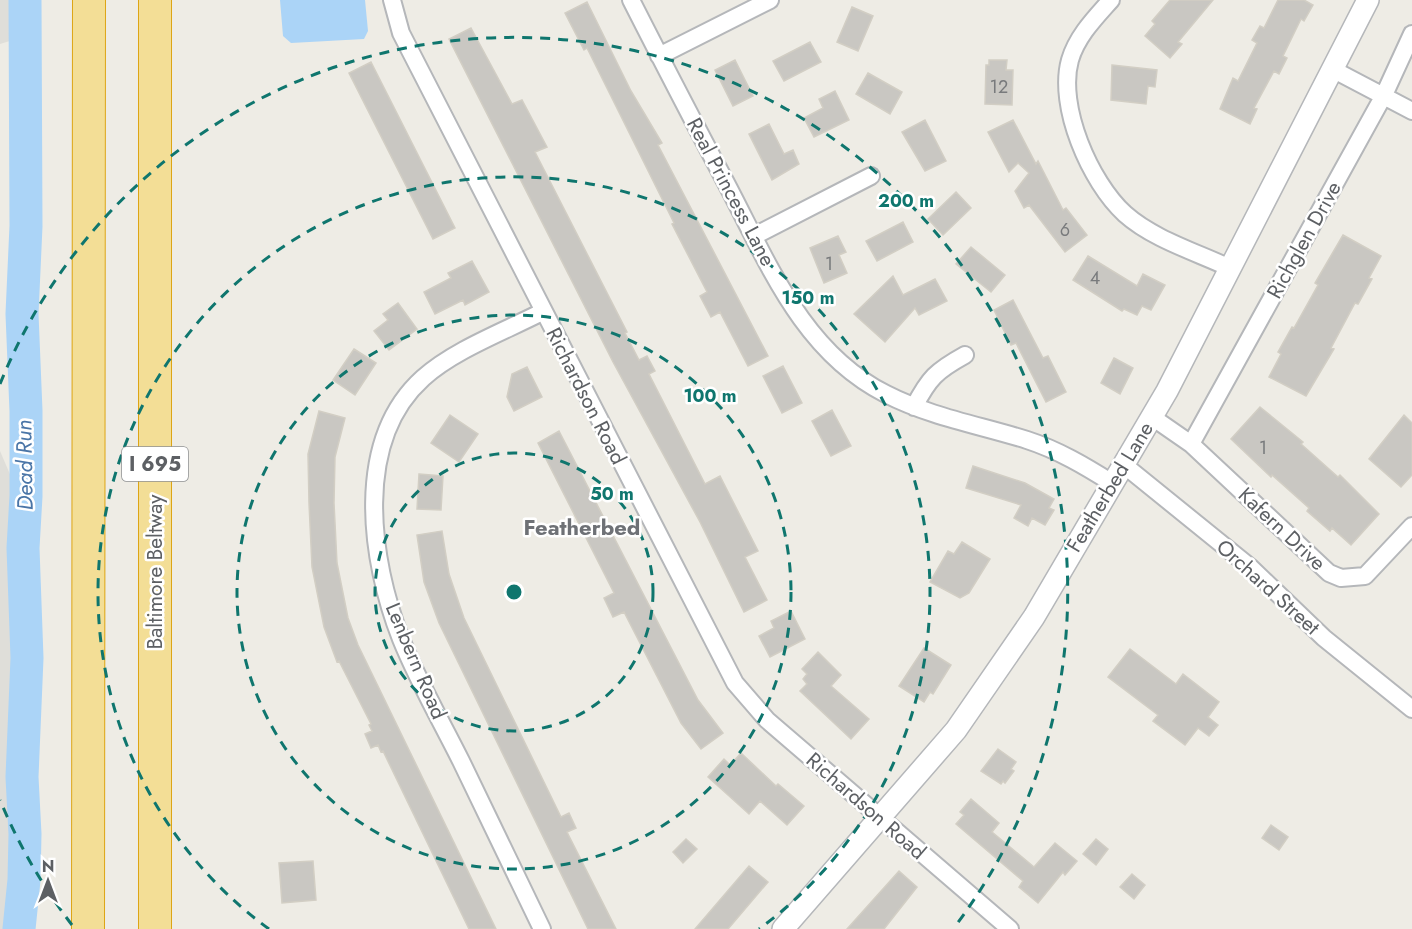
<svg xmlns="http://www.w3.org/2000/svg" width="1412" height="929" viewBox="0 0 1412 929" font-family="Jost,sans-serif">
<rect width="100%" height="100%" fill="#eeece5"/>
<path fill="#dfded9" d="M0 0H13V40L0 44Z
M0 451 12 479 13 929H0Z"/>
<path fill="#abd4f7" d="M280 0H365L368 31 364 39 291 43 283 36Z"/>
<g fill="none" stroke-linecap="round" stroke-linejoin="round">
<path stroke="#abd4f7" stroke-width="33" d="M19 929 24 880 25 834 22 777 27 658 23 548 26 496V411L22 314 26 226 25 0"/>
</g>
<path fill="#c9c7c2" stroke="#d2cec4" stroke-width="1.5" d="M1170 0H1213L1178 42 1182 44 1170 58 1145 36 1155 24 1152 21Z
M1278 0H1304L1313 5 1304 21 1301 19 1283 56 1287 58 1279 74 1274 71 1254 108 1257 109 1250 124 1220 109 1233 78 1238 81 1257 43 1252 40 1260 26 1264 28Z
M587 2 631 91 662 143 658 145 768 356 748 366 720 312 711 317 700 296 707 292 672 224 674 223 587 48 584 50 565 13Z
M852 7 873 16 858 51 837 42Z
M471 28 512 104 522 100 547 147 535 152 627 332 625 333 639 360 647 356 655 371 649 374 705 484 720 476 758 551 745 557 767 600 744 612 700 522 613 362 449 39Z
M810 42 821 62 784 81 773 61Z
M735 60 753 96 733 106 715 70Z
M989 60H1007L1006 70H1013L1012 105 985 104 986 65H989Z
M371 62 455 228 433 239 349 73Z
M1112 65 1157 70 1155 87 1148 86 1146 104 1111 100Z
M868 73 902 92 890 114 856 94Z
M835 91 849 120 814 137 804 118 823 108 819 99Z
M925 120 946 161 925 171 902 132Z
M1013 120 1036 164 1038 161 1063 210 1066 208 1087 235 1065 252 1029 205 1024 208 1015 191 1029 173 1018 163 1009 172 988 132Z
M769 124 784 154 793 150 799 164 772 180 749 134Z
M956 192 971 208 943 235 928 219Z
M903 222 913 242 877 261 866 241Z
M1343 235 1381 256 1369 278 1372 279 1358 304 1355 303 1331 348 1334 349 1306 396 1269 377 1281 354 1278 352 1292 327 1294 328 1318 285 1315 283Z
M838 236 846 252 839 255 847 273 824 283 810 248Z
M971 247 1005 275 991 292 956 264Z
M1088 256 1137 286 1143 274 1165 285 1151 310 1142 306 1137 315 1124 309 1122 311 1073 280Z
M472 261 489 292 465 305 463 300 435 314 424 292 451 278 448 273Z
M893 276 903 295 935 279 947 301 919 315 915 308 885 342 854 314Z
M1013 300 1043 358 1048 356 1066 392 1046 402 1016 343 1011 345 994 310Z
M398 303 417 329 389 350 374 331 388 320 383 314Z
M354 349 376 363 355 395 333 380Z
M1114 358 1133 368 1120 394 1101 383Z
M783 366 802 403 782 413 763 376Z
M527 367 542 397 514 411 507 397 512 374Z
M1260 407 1303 442 1301 444 1338 477 1340 475 1379 514 1351 545 1332 528 1330 531 1307 511 1309 508 1272 475 1271 477 1231 439Z
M832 410 851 446 831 456 812 421Z
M319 411 345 418 335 457 334 503 337 563 348 618 358 645 496 929H469L383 751 381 752 378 745 371 748 365 734 372 731 369 725 371 724 339 661 337 662 324 627 312 567 309 503 308 454Z
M450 415 478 434 459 462 431 443Z
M1404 415 1412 423V475L1401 487 1369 459Z
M559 431 698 700 723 733 701 749 681 723 624 612 613 617 604 598 614 593 538 443Z
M973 466 1025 483 1054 499 1049 508 1054 510 1045 525 1032 518 1028 526 1014 518 1021 505 966 488Z
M419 474 443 476 441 510 417 509Z
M442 531 449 574 464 618 561 817 569 813 576 828 567 832 616 929H588L439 623 424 582 417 535Z
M962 542 990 559 969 593 960 598 930 582 948 551 954 554Z
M791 611 805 639 770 657 759 636 774 628 771 621Z
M924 648 951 665 933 694 930 692 924 702 899 686Z
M1130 649 1176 684 1183 674 1219 702 1208 717 1218 725 1209 736 1198 728 1185 745 1153 721 1158 715 1108 677Z
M818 652 841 675 831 686 869 719 851 739 800 691 807 684 803 679 807 674 802 669Z
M998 749 1016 762 1011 769 1014 771 1005 783 1003 781 1001 784 981 771Z
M741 753 776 786 778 784 804 806 787 825 760 801 749 814 708 777 724 759 730 765Z
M971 799 999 823 992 832 1034 867 1055 843 1077 861 1065 875 1063 872 1038 903 1019 887 1023 881 956 824 964 815 960 812Z
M1271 825 1288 837 1279 850 1262 838Z
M686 839 697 849 683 863 673 852Z
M1096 839 1108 849 1096 865 1083 854Z
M313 861 316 900 282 903 279 863Z
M749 866 768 882 728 929H695Z
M899 871 917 887 884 929H847Z
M1132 874 1145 885 1134 899 1120 887Z"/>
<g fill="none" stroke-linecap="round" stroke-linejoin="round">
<g stroke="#b5b7ba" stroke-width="20">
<path id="minor" d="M392 0 401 33 735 683 767 720 1010 929
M631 0C662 61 693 121 725 181 767 260 801 351 886 394 931 417 979 425 1027 440 1058 450 1085 466 1112 483
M1111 0C1095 18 1077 36 1070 60 1057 106 1090 182 1125 214 1153 239 1196 252 1230 268
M659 56 770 0
M1332 69 1412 111
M754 236 871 176
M914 407C929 378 936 371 965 355
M1152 417 1191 444 1329 573 1341 578 1365 576 1412 526
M1191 444 1384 95 1412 34
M1124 465 1250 567 1324 638 1412 709
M542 929C515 873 488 817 461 761 441 721 418 681 401 639 370 560 353 441 423 378 454 350 505 331 542 312"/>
</g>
<g stroke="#b5b7ba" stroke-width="24">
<path id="tertiary" d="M783 929 956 730 1034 617 1167 391 1368 0"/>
</g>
<g stroke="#dda515" stroke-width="34">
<path id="motorway" d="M88 929 89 0
M155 929V0"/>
</g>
<use href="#minor" stroke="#fff" stroke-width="16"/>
<use href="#tertiary" stroke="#fff" stroke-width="21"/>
<use href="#motorway" stroke="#f3de96" stroke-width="32"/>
</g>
<g fill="none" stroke="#0f766e" stroke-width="3" stroke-dasharray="10 8">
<circle cx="514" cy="592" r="139"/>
<circle cx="514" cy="592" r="277"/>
<path d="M269 929A416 416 0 1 1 759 929"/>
<path d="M72 925A554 554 0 0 1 0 800M0 384A554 554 0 1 1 956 925"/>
</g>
<g text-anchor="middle" stroke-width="5" stroke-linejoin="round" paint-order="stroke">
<g font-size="18" fill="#787a7c">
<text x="999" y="93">12</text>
<text x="1065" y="236">6</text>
<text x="829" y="270">1</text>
<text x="1095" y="284">4</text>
<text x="1263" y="454">1</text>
</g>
<rect fill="#fff" stroke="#8e9092" stroke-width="1.5" x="122" y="447" width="66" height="34" rx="4.5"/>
<g font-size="20" font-weight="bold" fill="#5d6064">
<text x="155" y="471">I 695</text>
</g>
<g font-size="21" fill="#5d6064" stroke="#fff">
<text transform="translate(731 192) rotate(62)" y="7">Real Princess Lane</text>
<text transform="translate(1304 240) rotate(-61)" y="7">Richglen Drive</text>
<text transform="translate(586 396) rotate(63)" y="7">Richardson Road</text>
<text transform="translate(1110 487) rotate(-59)" y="7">Featherbed Lane</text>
<text transform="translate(1282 529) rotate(43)" y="7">Kafern Drive</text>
<text transform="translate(155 572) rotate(-90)" y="7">Baltimore Beltway</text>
<text transform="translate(1268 587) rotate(42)" y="7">Orchard Street</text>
<text transform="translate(416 661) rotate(67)" y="7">Lenbern Road</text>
<text transform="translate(866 806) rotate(41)" y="7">Richardson Road</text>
</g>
<g font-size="22" font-style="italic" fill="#4a75a7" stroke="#fff">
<text transform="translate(24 465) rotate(-91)" y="8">Dead Run</text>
</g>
<g font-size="22" font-weight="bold" fill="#6e7176" stroke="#fff">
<text x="582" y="535">Featherbed</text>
</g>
</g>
<circle cx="514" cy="592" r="9" fill="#0f766e" stroke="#fff" stroke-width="3"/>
<g font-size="18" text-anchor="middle" font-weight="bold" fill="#0f766e" stroke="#fff" stroke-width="5" stroke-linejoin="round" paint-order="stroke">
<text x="906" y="207">200 m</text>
<text x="808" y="304">150 m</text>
<text x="710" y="402">100 m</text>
<text x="612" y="500">50 m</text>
</g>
<g transform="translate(48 881)" stroke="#ffffff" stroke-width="4.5" paint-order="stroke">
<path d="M0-4.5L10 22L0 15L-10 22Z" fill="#5d6064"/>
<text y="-9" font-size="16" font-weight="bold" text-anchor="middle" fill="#5d6064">N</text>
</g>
</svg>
